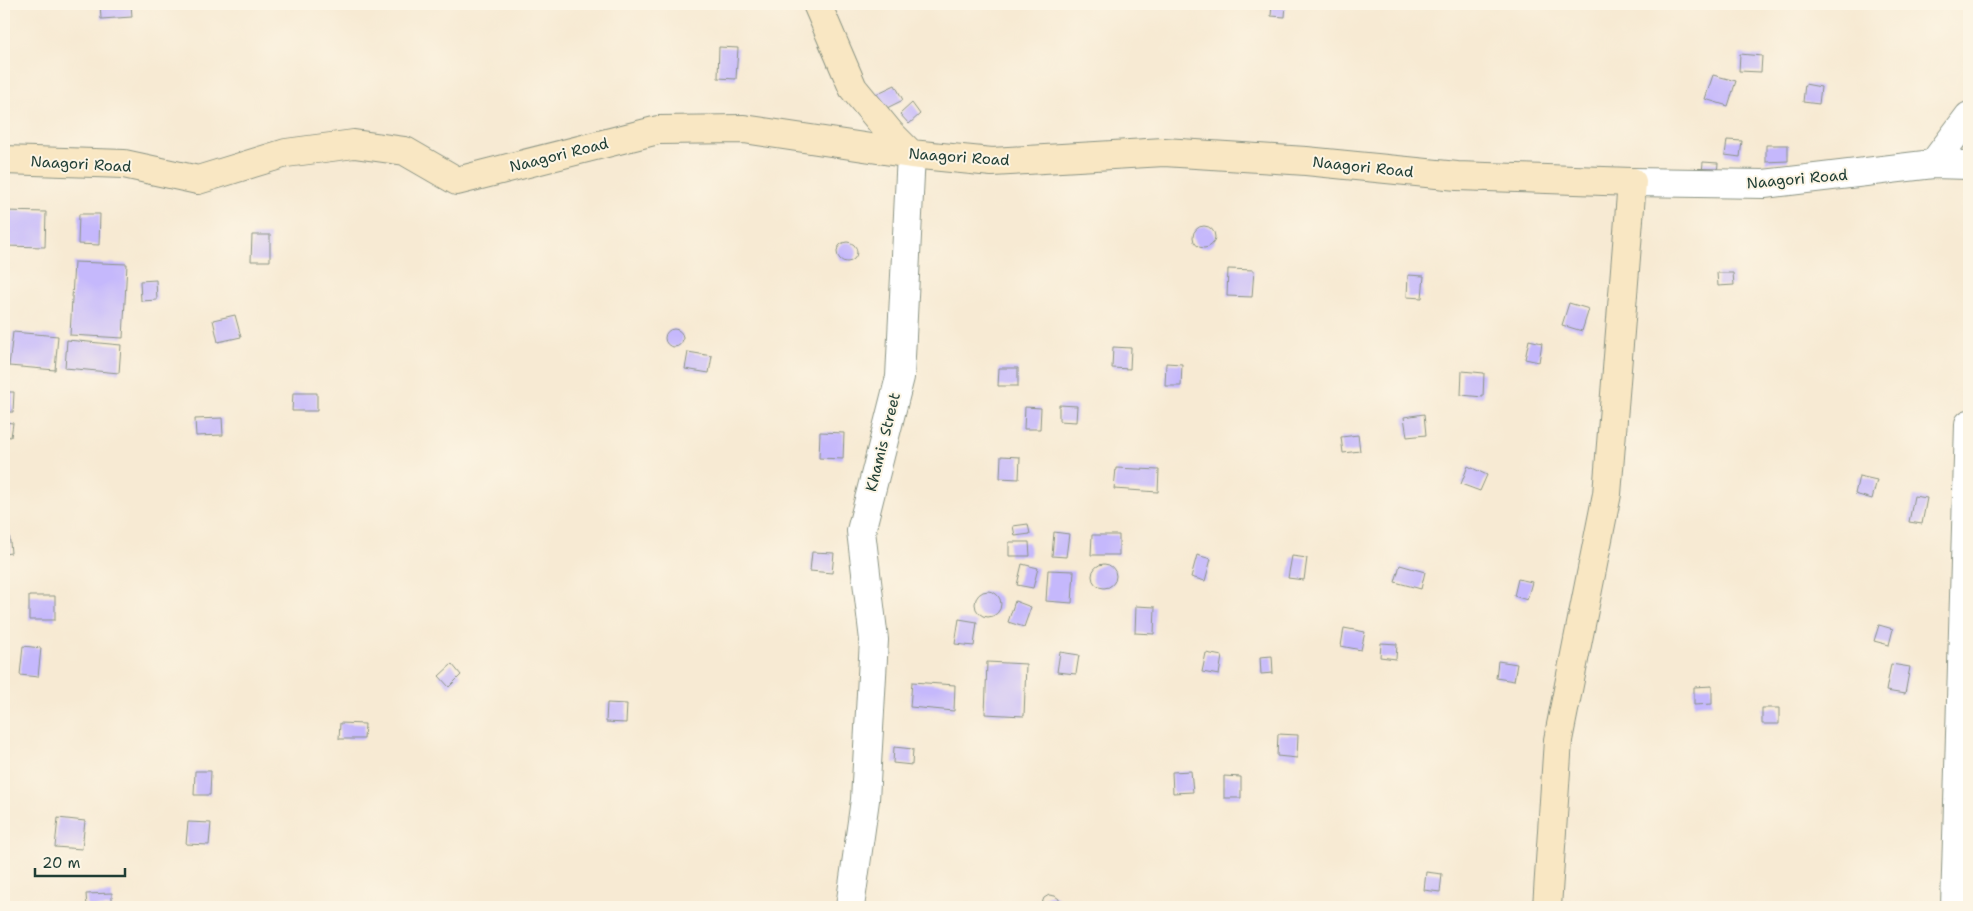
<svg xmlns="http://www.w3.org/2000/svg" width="1973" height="911" viewBox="0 0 1973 911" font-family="'Shantell Sans',sans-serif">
<rect width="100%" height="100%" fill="#fcf5e5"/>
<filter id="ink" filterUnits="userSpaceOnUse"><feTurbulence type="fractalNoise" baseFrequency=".02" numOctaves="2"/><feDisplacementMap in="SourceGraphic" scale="10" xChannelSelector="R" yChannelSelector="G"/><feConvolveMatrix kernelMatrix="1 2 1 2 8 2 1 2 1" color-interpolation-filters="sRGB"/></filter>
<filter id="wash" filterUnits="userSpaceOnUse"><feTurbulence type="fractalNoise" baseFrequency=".0096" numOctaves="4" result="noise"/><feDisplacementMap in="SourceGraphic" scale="20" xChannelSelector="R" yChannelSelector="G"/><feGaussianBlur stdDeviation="1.12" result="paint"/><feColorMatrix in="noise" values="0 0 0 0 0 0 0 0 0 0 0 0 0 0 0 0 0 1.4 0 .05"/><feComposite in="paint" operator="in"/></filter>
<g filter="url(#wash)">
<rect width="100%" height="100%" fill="#f7ead3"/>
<g id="blocks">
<path fill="#c5b8fc" d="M100 4H131L132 17 101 19Z
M1272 4H1286L1285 17 1271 16Z
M719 47 738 48 736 79 718 78Z
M1740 54 1762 56 1761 72 1739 71Z
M1713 75 1736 81 1728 106 1705 99Z
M1805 84 1821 87 1819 104 1803 102Z
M895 85 903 100 883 110 876 94Z
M912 103 920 114 909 124 900 114Z
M1727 140 1742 141 1740 157 1725 155Z
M1766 145H1788V161L1766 162Z
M1703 162 1718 163 1717 174 1702 173Z
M4 211 46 212 45 247 4 246Z
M79 214H100L99 245 78 244Z
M1193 237a11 11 0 1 1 22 0a11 11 0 1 1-22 0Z
M252 235H270V261H251Z
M837 252a10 10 0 1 1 20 0a10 10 0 1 1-20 0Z
M74 262 127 264 123 338 70 335Z
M1228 269 1254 270 1252 297 1227 296Z
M1717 273H1733L1734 285 1718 286Z
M1408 275 1424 276 1422 298 1407 297Z
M156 280 157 300 141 301 140 281Z
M1569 303 1589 309 1582 331 1562 325Z
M235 315 241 337 218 342 213 320Z
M665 338a9 9 0 1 1 18 0a9 9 0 1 1-18 0Z
M13 332 58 336 55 370 9 366Z
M67 340 121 345 119 373 65 368Z
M1529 340 1542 343 1539 362 1525 359Z
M1113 347 1131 348 1130 369 1112 368Z
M688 352 712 356 709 373 685 369Z
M1166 363 1182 364 1181 386H1165Z
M999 368H1018V386H998Z
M1462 371 1484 373 1483 397 1461 395Z
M4 392H14L13 412H4Z
M293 393H317V411H292Z
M1059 405 1077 406 1076 422 1059 421Z
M1025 407 1041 408 1040 429H1024Z
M1424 414 1426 435 1407 437 1404 417Z
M222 418 223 435 196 436 195 419Z
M4 422 13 423 11 437 4 436Z
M820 432 844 433 843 459 819 458Z
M1358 435 1360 451 1343 453 1341 437Z
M1001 456 1020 457 1019 479 1000 478Z
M1468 466 1487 475 1480 491 1461 484Z
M1116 468 1159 470 1158 492 1114 489Z
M1859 476 1877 480 1872 499 1855 494Z
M1914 496 1927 498 1922 524 1909 522Z
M1028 524 1030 534 1015 536 1013 526Z
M9 531 11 553 4 554V532Z
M1054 532 1069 534 1066 557 1052 556Z
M1092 535H1119V555H1091Z
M1009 542H1029L1030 556H1009Z
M812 552 834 553 832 573 810 571Z
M1197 555 1211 559 1205 581 1191 577Z
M1292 556 1307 558 1304 580 1288 578Z
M1022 564 1038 568 1033 588 1017 585Z
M1092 576a12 12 0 1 1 24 0a12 12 0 1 1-24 0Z
M1400 565 1425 572 1421 589 1395 582Z
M1048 570 1074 571 1072 603 1046 601Z
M1518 579 1532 582 1527 600 1514 596Z
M975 604a13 13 0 1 1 26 0a13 13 0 1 1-26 0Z
M29 596H55V620H29Z
M1015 601 1031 607 1024 627 1008 622Z
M1136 606 1155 607 1154 634 1135 633Z
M959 619 977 622 974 646 955 644Z
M1879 625 1893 629 1889 645 1874 641Z
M1344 628 1365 632 1361 650 1341 646Z
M1381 643 1397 644 1396 659 1380 657Z
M23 646 41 648 38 677 20 675Z
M1060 652 1079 655 1076 674 1057 672Z
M1206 653 1222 656 1219 675 1202 672Z
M1272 656 1273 673 1261 674 1260 657Z
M1498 661 1517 664 1514 681 1496 678Z
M987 662 1026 664 1024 716 985 714Z
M452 664 461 675 449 687 439 676Z
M1891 664 1910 667 1905 694 1886 691Z
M912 682 955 685 954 711 910 707Z
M1712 686V704L1694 705V687Z
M607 703 627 704 626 723 606 722Z
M1762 708H1779V724H1762Z
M340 723 365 724 364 739H339Z
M1278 734 1298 735 1297 758 1277 756Z
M894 747 913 749 912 765 893 763Z
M195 771H211L210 795H194Z
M1191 771 1193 792 1173 793 1172 772Z
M1224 776 1241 777V798H1224Z
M58 818 85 821 82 849 55 847Z
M188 822 211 823 209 845 186 844Z
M1426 872 1442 874 1440 892 1424 890Z
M112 893V907H87L86 894Z
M1049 895 1055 896 1059 899V907H1043L1042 903 1044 898Z"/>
</g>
</g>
<g filter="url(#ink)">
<use href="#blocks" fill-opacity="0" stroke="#8b9484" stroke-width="1"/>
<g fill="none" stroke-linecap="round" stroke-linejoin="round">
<g stroke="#8b9484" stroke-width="30">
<path id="street" d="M1933 164 1969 116
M1632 182 1764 184 1933 164 1969 165
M850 907 865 800 874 640 861 531 900 377 911 154
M1955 907 1969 424"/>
</g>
<g stroke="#8b9484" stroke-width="30">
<path id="secondary" d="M817 4 853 88 890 133 911 154
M4 160 124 164 198 180 286 153 354 144 405 151 457 181 658 130 744 129 911 154 992 162 1164 152 1306 161 1457 176 1632 182 1607 494 1558 740 1547 907"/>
</g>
<use href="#street" stroke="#fff" stroke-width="28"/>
<use href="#secondary" stroke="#f9e7c3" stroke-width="28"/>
</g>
</g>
<g text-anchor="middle" stroke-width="4" stroke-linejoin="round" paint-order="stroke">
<g font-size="15" fill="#1f3d34" stroke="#fcf5e5">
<text transform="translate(559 155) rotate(-14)" y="5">Naagori Road</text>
<text transform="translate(959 157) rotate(4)" y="5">Naagori Road</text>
<text transform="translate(81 164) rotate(3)" y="5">Naagori Road</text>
<text transform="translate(1363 167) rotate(6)" y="5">Naagori Road</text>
<text transform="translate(1797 179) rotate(-5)" y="5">Naagori Road</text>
<text transform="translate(883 442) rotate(-76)" y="5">Khamis Street</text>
</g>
</g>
<rect width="1973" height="911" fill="none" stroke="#fcf5e5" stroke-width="20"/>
<path d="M35 868v8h90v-8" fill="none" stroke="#1f3d34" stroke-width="2.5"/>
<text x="42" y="868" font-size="15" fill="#1f3d34" stroke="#fcf5e5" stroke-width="4" paint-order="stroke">20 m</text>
</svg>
